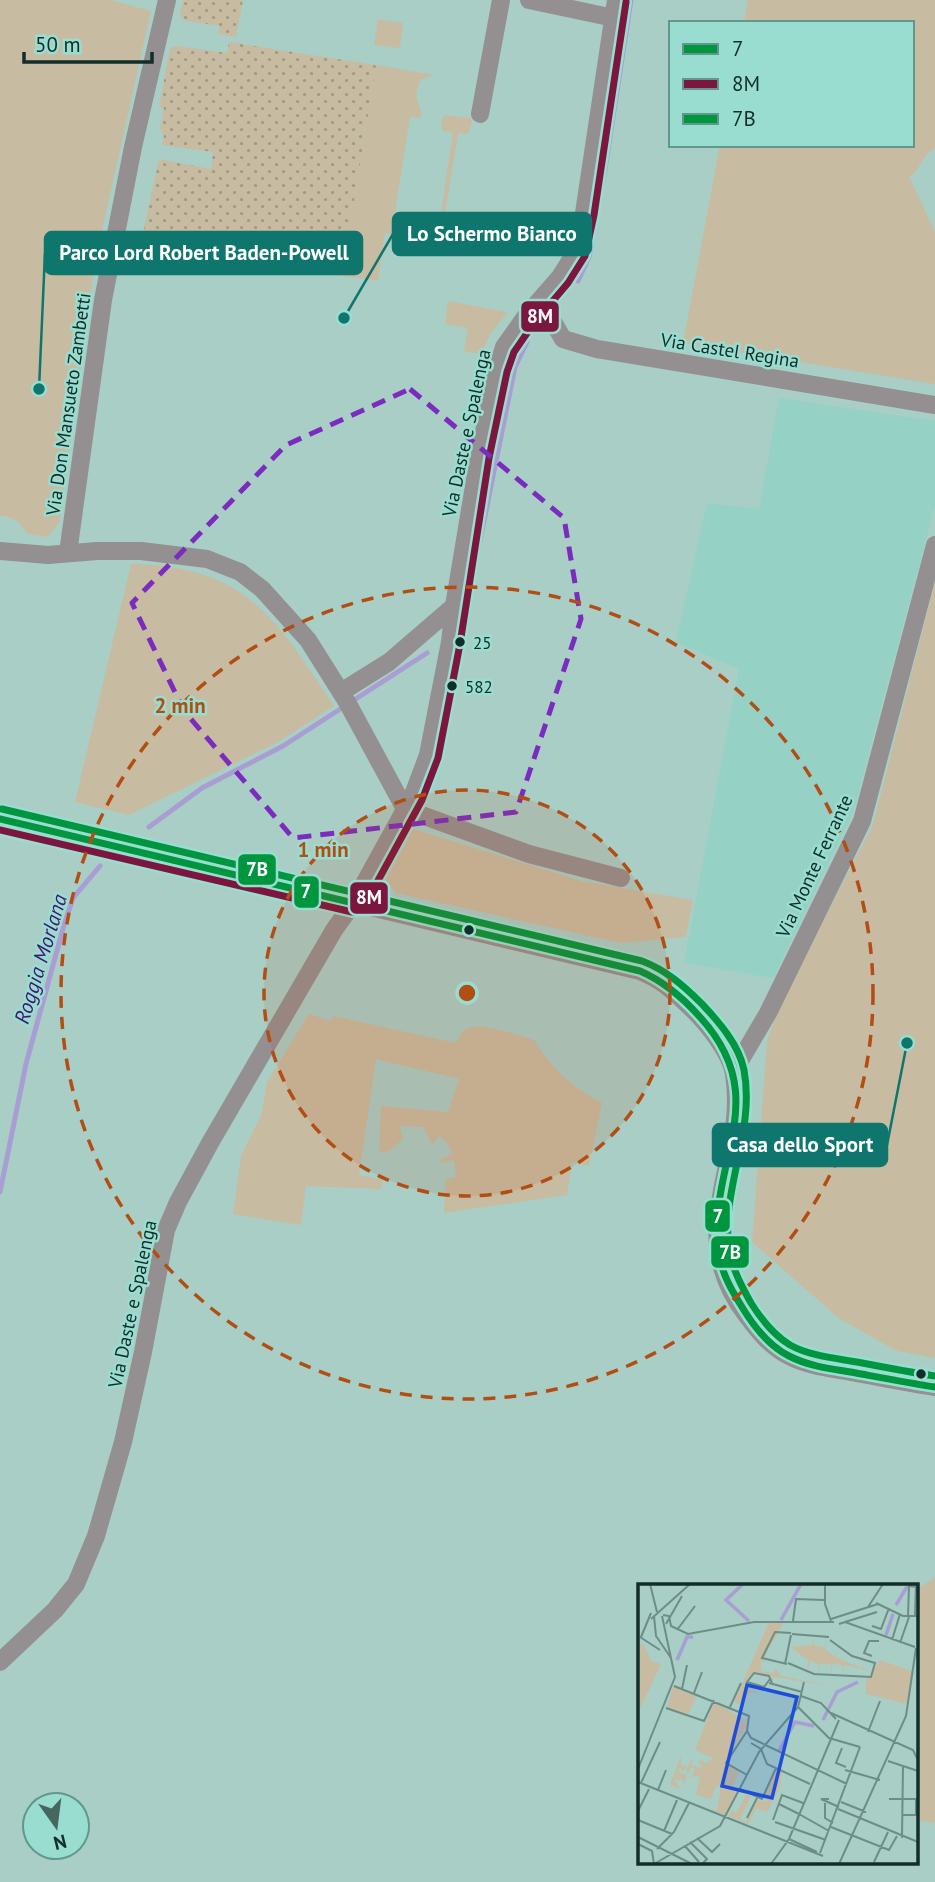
<svg xmlns="http://www.w3.org/2000/svg" width="935" height="1882" viewBox="0 0 935 1882" font-family="'PT Sans',sans-serif">
<defs>
<pattern id="garden-dots" width="8" height="8" patternUnits="userSpaceOnUse" patternTransform="scale(1.75)"><rect width="8" height="8" fill="#c7bca1"/><path d="M2 2h.1M6 6h.1" fill="none" stroke="#a09983" stroke-width="1.8" stroke-linecap="round"/></pattern>
</defs>
<rect width="100%" height="100%" fill="#a8cec6"/>
<path fill="#95d1c5" d="M779 398 935 421V505L853 812 773 978 684 963 739 669 676 642 707 503 759 509Z"/>
<path fill="#c7bca1" d="M0 0H111L151 11 95 262 60 521 48 537 28 534C21 524 13 515 0 516Z
M748 0H935V148L927 154 914 174 909 176 935 232V384L683 343 720 145H912V23H744Z
M378 19 403 23 400 48 374 45Z
M376 65 434 75 421 80C410 102 423 100 421 118L410 117 394 219 408 222 410 237 385 233 378 281 342 276Z
M446 115 470 118 472 122 468 134 458 133 445 213 454 215 456 218 454 229 452 231 425 225 427 213 441 212 453 133 443 131 441 127 443 117Z
M448 301 508 312 491 333 481 354 464 351 468 328 445 324Z
M131 564C247 566 275 618 334 706L280 741 129 815 75 802Z
M935 582V1358L897 1351 840 1319 752 1242 767 1041 783 998 873 825Z
M410 828 581 881 693 900 686 937 621 943 396 893 386 881 387 865Z
M309 1014 331 1021 333 1016 456 1043C459 1038 461 1032 466 1029 479 1021 519 1036 534 1040 551 1068 573 1088 602 1103L589 1166 572 1162 567 1195 444 1213 446 1179 456 1177 454 1160 441 1163 440 1160 452 1154 448 1144 439 1136 432 1145 424 1127 400 1126 403 1139 388 1152 379 1151 381 1106 448 1112 459 1079 376 1059 359 1175 383 1180 381 1189 306 1186 301 1225 233 1214 241 1156 262 1113 267 1082Z
M935 1577V1823L916 1820V1590Z"/>
<path fill="url(#garden-dots)" d="M183 0H243L236 37 218 34 220 26 187 21 181 18 180 13Z
M229 42 376 65 342 276 141 243 159 159 211 169 213 152 162 145 164 136 160 128 164 108 159 107 170 48 177 46 227 53Z"/>
<g fill="none" stroke-linecap="round" stroke-linejoin="round">
<path stroke="#a89ed3" stroke-width="5" d="M578 281 589 257 605 169 631 0
M466 610 515 367 527 342
M149 827 202 788 283 746 427 653
M0 1192 26 1064 64 925 73 898 100 866"/>
<path stroke="#948f91" stroke-width="18" d="M529 0 614 18
M480 114 501 0
M541 301 563 339 597 349 935 405
M0 551 48 555 97 551H141L207 559 240 572 262 589 308 640 347 702 405 809 529 854 621 878
M68 553 103 300 133 147 167 0
M341 692 389 662 454 606
M0 819 640 971C663 980 673 991 691 1008 706 1022 731 1053 734 1074 748 1162 681 1231 747 1316 759 1332 771 1347 789 1356 808 1366 830 1368 851 1372 879 1377 907 1383 935 1387
M734 1071 768 1013 862 821 935 545
M0 1662 55 1610 76 1584 96 1536 123 1442 143 1352 166 1230 178 1202 210 1143 334 930 354 902 413 795 428 755 450 642 454 606 479 456 497 369 504 347 526 316 560 277 575 253 584 213 616 0"/>
<g stroke="#99ddd0" stroke-width="12">
<path id="bus-1" d="M0 819 640 971C663 981 682 997 699 1016 777 1100 705 1163 719 1254 722 1274 732 1291 742 1307 754 1327 769 1346 789 1356 810 1367 834 1369 856 1373 883 1378 909 1383 935 1387"/>
</g>
<g stroke="#99ddd0" stroke-width="12">
<path id="bus-2" d="M0 830 352 912H358L363 908 422 800 438 758 460 644 489 458 507 372 514 352 534 323 568 283 585 256 594 215 626 2"/>
</g>
<g stroke="#99ddd0" stroke-width="12">
<path id="bus-3" d="M2 809 642 961C666 970 684 986 702 1004 719 1022 739 1045 744 1070 756 1133 718 1195 730 1254 734 1272 742 1287 751 1303 761 1319 774 1335 790 1345 810 1356 834 1358 857 1362 883 1367 909 1372 935 1376"/>
</g>
<use href="#bus-1" stroke="#00963f" stroke-width="7"/>
<use href="#bus-2" stroke="#7b163e" stroke-width="7"/>
<use href="#bus-3" stroke="#00963f" stroke-width="7"/>
</g>
<path fill="none" stroke="#7b2cbf" stroke-width="5" stroke-dasharray="14 9" stroke-linejoin="round" d="M410 389 564 518 581 619 516 812 293 838 184 711 132 603 286 445Z"/>
<circle cx="467" cy="993" r="203" fill="#b24e13" fill-opacity=".12"/>
<g fill="none" stroke="#b24e13" stroke-width="3.5" stroke-dasharray="12 9">
<circle cx="467" cy="993" r="203"/>
<circle cx="467" cy="993" r="406"/>
</g>
<g fill="#122e29" stroke="#99ddd0" stroke-width="2.5">
<circle cx="460" cy="642" r="6"/>
<circle cx="452" cy="686" r="6"/>
<circle cx="469" cy="930" r="6"/>
<circle cx="921" cy="1374" r="6"/>
</g>
<g text-anchor="middle" stroke-width="5" stroke-linejoin="round" paint-order="stroke">
<g font-size="17" fill="#122e29" stroke="#99ddd0" text-anchor="start">
<text x="473" y="649">25</text>
<text x="465" y="693">582</text>
</g>
<g font-size="19" fill="#122e29" stroke="#99ddd0">
<text transform="translate(730 350) rotate(9)" y="7">Via Castel Regina</text>
<text transform="translate(68 404) rotate(-82)" y="7">Via Don Mansueto Zambetti</text>
<text transform="translate(466 433) rotate(-78)" y="7">Via Daste e Spalenga</text>
<text transform="translate(814 866) rotate(-65)" y="7">Via Monte Ferrante</text>
<text transform="translate(132 1304) rotate(-78)" y="7">Via Daste e Spalenga</text>
</g>
<g font-size="21" font-style="italic" fill="#431573" stroke="#99ddd0">
<text transform="translate(41 959) rotate(-73)" y="7">Roggia Morlana</text>
</g>
</g>
<g transform="translate(638 1584)">
<rect width="280" height="280" fill="#a8cec6"/>
<path d="M131 38H146L127 72V77L135 79 123 77V87L136 89 138 84 143 92 199 103 136 93 134 98V92L114 89 105 102 120 109H112L101 120 96 118ZM177 52 176 61 185 63 190 56 186 64 196 72 202 65 197 73 224 84 227 77 225 84 232 87 207 81 204 89 205 81 195 80 193 89V80H182L180 89 181 80 172 77 171 82 168 85 171 77 153 63 174 61ZM242 76 274 87 270 120 228 110V97ZM35 102 59 111 50 131 29 124ZM76 118 111 138 88 178 102 187 93 206 99 208 87 231 72 225 79 226 83 202 79 201 73 215 58 211 62 191 53 194 57 185 53 183 50 191 48 184 45 187 42 183 40 188 49 192 45 203V195L36 196 43 205 32 201 43 171V181L50 183 54 174V181L64 185 60 176 69 179 75 174 57 166ZM138 186 144 187 142 204 129 228 118 224 110 240 91 232 94 225 98 230 108 210 113 212 102 235 108 238 119 216 129 218 126 212Z" fill="#c7bca1"/>
<path d="M0 59 6 61 13 77 23 80 1 127Z" fill="#c7bca1"/>
<path fill="none" stroke="#a89ed3" stroke-width="3.5" d="M105 0 88 16 111 37M258 21 270 1M143 36 163 0M248 51 255 30M39 76 49 53H55M185 136 199 108 220 98M141 167 157 138 176 142"/>
<path fill="none" stroke="#6c8e87" stroke-width="2" d="M12 0 19 28M187 0V20L193 37M238 19 265 32H280M230 23 245 0M25 31 31 32 33 42 50 50 116 38H196M16 32 18 52 33 74M270 32 271 2 278 3M277 32 278 1M13 35 52 0M193 35 240 20M155 37 158 15 186 16M207 38 239 28M28 40 44 12M201 40 207 38 277 63M234 42 243 45 251 24M39 46 57 22M154 50 191 53M2 53 22 66M3 53 13 29M254 56 262 30M262 59 271 33M234 72 226 69 231 57H241M150 79 176 90 233 93 237 79 214 72 192 56M147 80 153 51M149 80 124 74 137 48 153 49M132 95 126 103 109 98 116 89 131 92 134 99M131 99 164 108M36 102 111 132 109 147 88 179 109 191M44 105 49 81M56 109 64 88M163 112 183 119 198 135M92 123 103 99M160 123 191 154 222 163M160 123 166 98M28 124 66 137 76 116M193 129 275 166 280 176M109 147 113 154 209 200M230 148 242 117M113 159 123 165 129 180 172 200M204 164 198 179 208 183M250 177 280 187M0 185 37 93 24 32M207 186 242 196M0 198 185 272M3 199 22 158M102 205 124 215 138 184M20 206 28 186M191 215H183L201 223M251 215H280M203 218 228 228M187 219V234L195 239M141 220 161 230M200 225 280 258M0 227 11 205M161 230 191 247M264 231H278V215M109 234 119 214M0 236 34 250M135 236 144 211 165 219M137 238 188 256M193 243 251 266 259 252M26 247 39 216M0 253 54 280M59 254 74 268 82 260M264 254 265 182M151 255 179 268M52 258 69 275 64 280M0 260 14 267 16 280M47 262 61 278M19 265 36 248 51 219M182 269 222 163M236 278 250 248M16 280 82 242 121 168 160 123M133 280 151 255 201 136M201 280 268 132 278 64M280 280V231"/>
<path fill="#1d4ed8" fill-opacity="0.15" stroke="#1d4ed8" stroke-width="3.5" d="M109 101 159 113 134 214 84 202Z"/>
<rect width="280" height="280" fill="none" stroke="#122e29" stroke-width="3.5"/>
</g>
<circle cx="467" cy="993" r="10" fill="#b24e13" stroke="#99ddd0" stroke-width="3.5"/>
<g font-size="21" text-anchor="middle" font-weight="bold" fill="#b24e13" stroke="#99ddd0" stroke-width="5" stroke-linejoin="round" paint-order="stroke">
<text x="180" y="713">2 min</text>
<text x="323" y="857">1 min</text>
</g>
<path fill="none" stroke="#0f766e" stroke-width="2.5" d="M344 318L393 234M39 389L45 253M907 1043L887 1145"/>
<g fill="#0f766e" stroke="#99ddd0" stroke-width="2.5">
<circle cx="344" cy="318" r="7"/>
<circle cx="39" cy="389" r="7"/>
<circle cx="907" cy="1043" r="7"/>
</g>
<g fill="#0f766e" stroke="#0f766e" stroke-width="2.5">
<rect x="393" y="213" width="198" height="42" rx="7"/>
<rect x="45" y="232" width="317" height="42" rx="7"/>
<rect x="713" y="1124" width="174" height="42" rx="7"/>
</g>
<g font-size="21" text-anchor="middle" font-weight="bold" fill="#fff">
<text x="492" y="241">Lo Schermo Bianco</text>
<text x="204" y="260">Parco Lord Robert Baden-Powell</text>
<text x="800" y="1152">Casa dello Sport</text>
</g>
<g stroke="#99ddd0" stroke-width="2.5">
<rect x="520" y="300" width="40" height="33" rx="7" fill="#7b163e"/>
<rect x="237" y="853" width="40" height="33" rx="7" fill="#00963f"/>
<rect x="293" y="875" width="27" height="34" rx="7" fill="#00963f"/>
<rect x="349" y="881" width="40" height="34" rx="7" fill="#7b163e"/>
<rect x="704" y="1199" width="27" height="34" rx="7" fill="#00963f"/>
<rect x="710" y="1235" width="40" height="34" rx="7" fill="#00963f"/>
</g>
<g font-size="19" text-anchor="middle" font-weight="bold" fill="#fff">
<text x="540" y="323">8M</text>
<text x="257" y="876">7B</text>
<text x="306" y="898">7</text>
<text x="369" y="904">8M</text>
<text x="718" y="1223">7</text>
<text x="730" y="1259">7B</text>
</g>
<rect x="669" y="21" width="245" height="126" fill="#99ddd0" stroke="#63978d" stroke-width="2"/>
<rect x="683" y="44" width="35" height="10" fill="#00963f" stroke="#63978d" stroke-width="2"/>
<text x="732" y="56" font-size="21" fill="#122e29">7</text>
<rect x="683" y="79" width="35" height="10" fill="#7b163e" stroke="#63978d" stroke-width="2"/>
<text x="732" y="91" font-size="21" fill="#122e29">8M</text>
<rect x="683" y="114" width="35" height="10" fill="#00963f" stroke="#63978d" stroke-width="2"/>
<text x="732" y="126" font-size="21" fill="#122e29">7B</text>
<g transform="translate(56 1826) rotate(166)"><circle r="33" fill="#99ddd0" stroke="#63978d" stroke-width="2"/>
<path d="M0-5L12 26L0 18L-12 26Z" fill="#466660"/>
<text y="-10" font-size="19" font-weight="bold" text-anchor="middle" fill="#122e29">N</text>
</g>
<path d="M24 52v10h128v-10" fill="none" stroke="#122e29" stroke-width="3.5"/>
<text x="35" y="52" font-size="21" fill="#122e29" stroke="#99ddd0" stroke-width="5" paint-order="stroke">50 m</text>
</svg>
